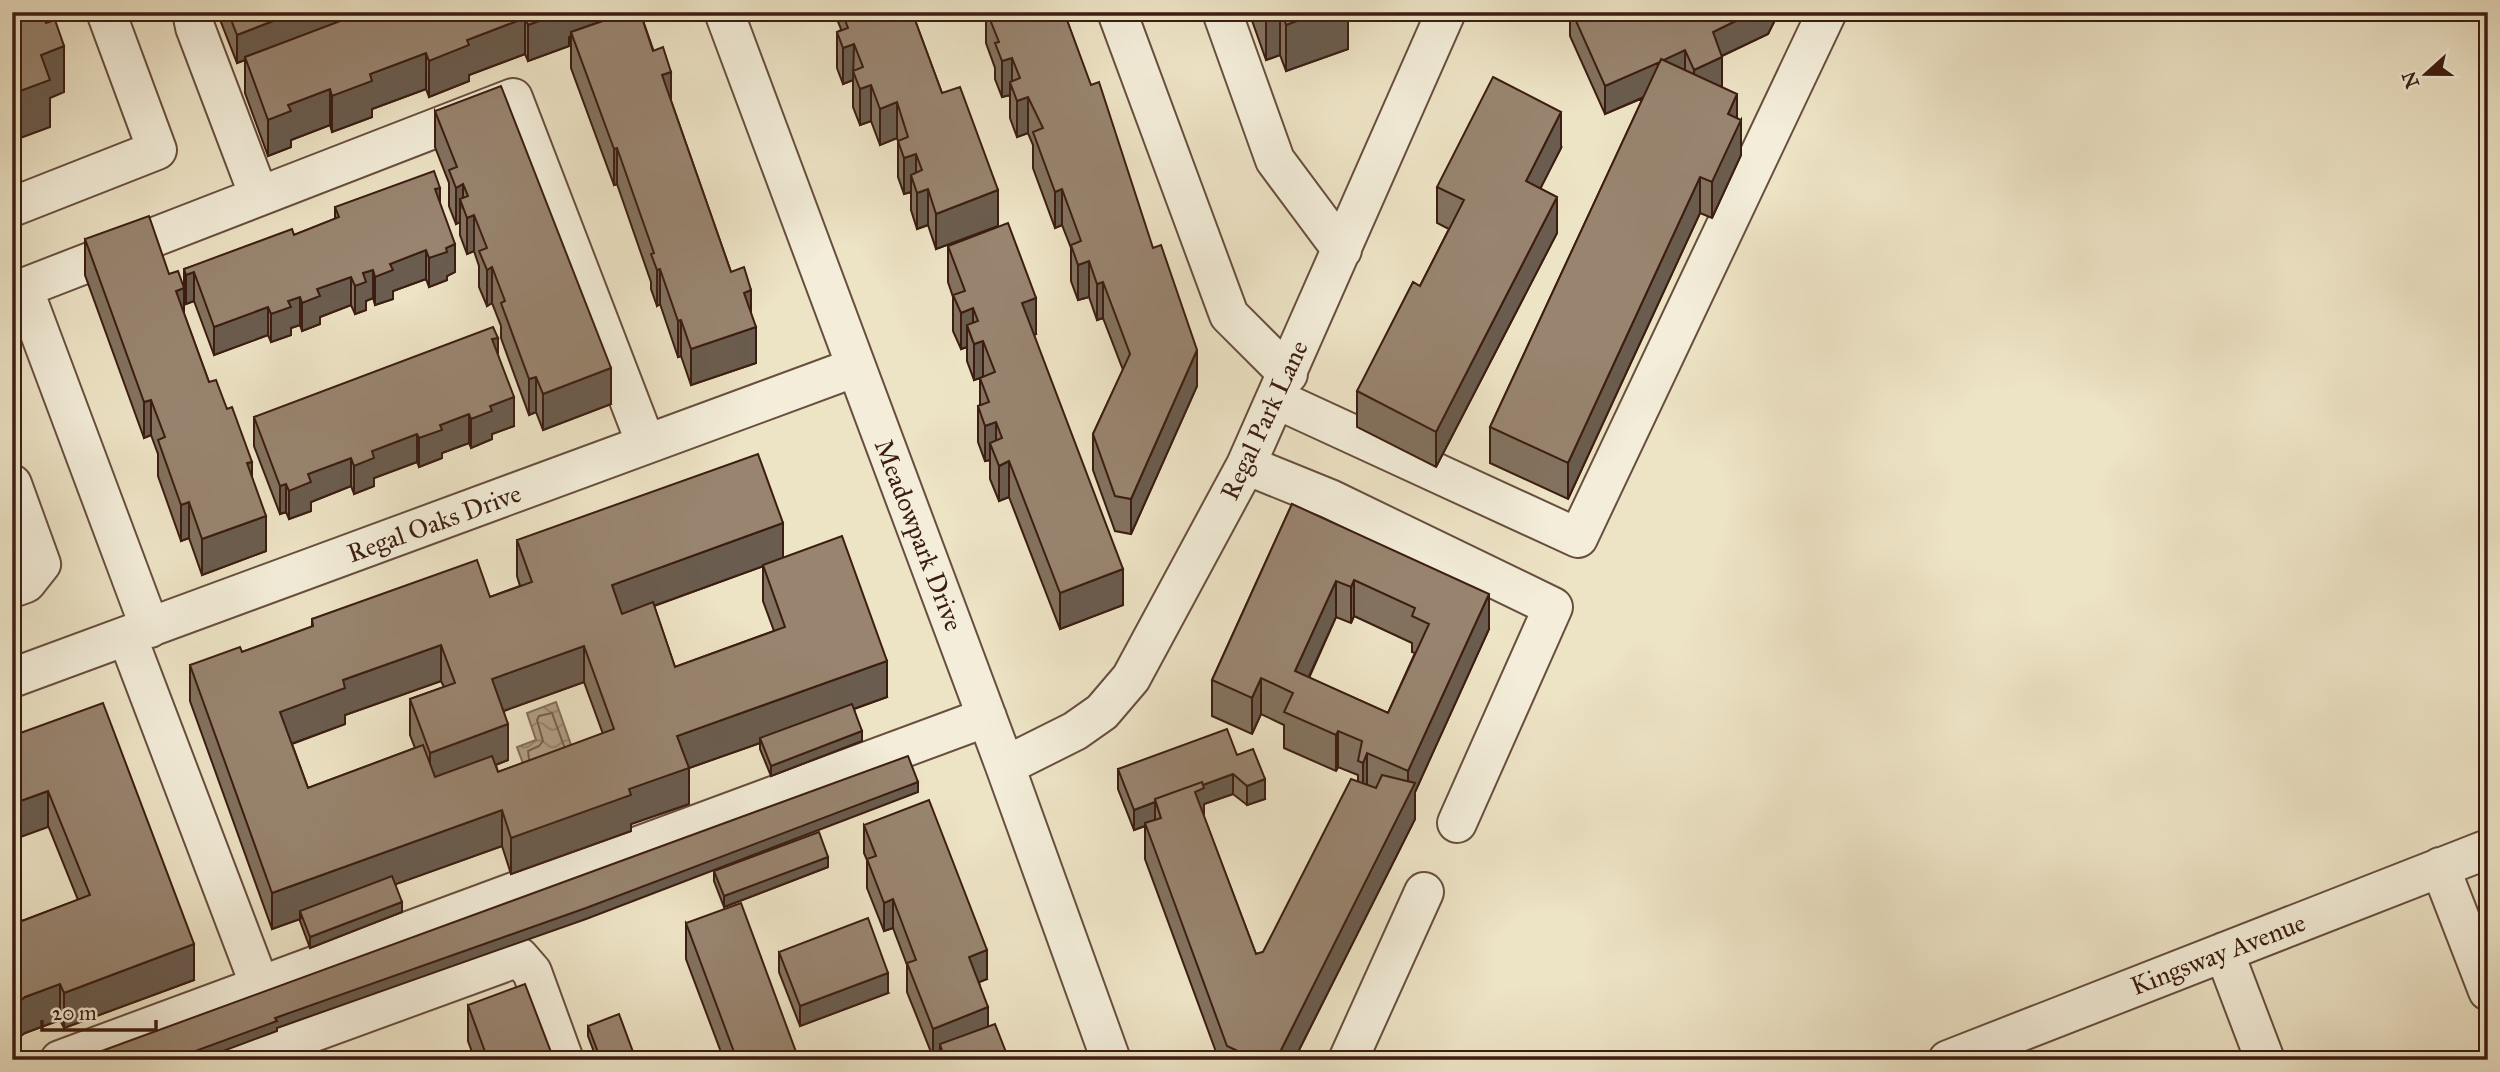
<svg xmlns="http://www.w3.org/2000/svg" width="2500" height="1072" viewBox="0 0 2500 1072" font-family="'IM FELL Great Primer',serif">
<defs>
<pattern id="water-waves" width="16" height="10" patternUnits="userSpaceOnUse" patternTransform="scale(1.75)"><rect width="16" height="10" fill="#b1a088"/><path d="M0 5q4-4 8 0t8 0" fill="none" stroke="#91826e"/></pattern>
</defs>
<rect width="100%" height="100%" fill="#ede3c5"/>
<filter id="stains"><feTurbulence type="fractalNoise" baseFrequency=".00286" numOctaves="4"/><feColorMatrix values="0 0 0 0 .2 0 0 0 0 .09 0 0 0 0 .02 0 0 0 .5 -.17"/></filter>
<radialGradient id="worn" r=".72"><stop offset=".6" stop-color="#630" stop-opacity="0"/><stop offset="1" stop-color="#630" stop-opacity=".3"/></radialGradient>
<path fill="url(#water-waves)" stroke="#826c58" stroke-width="2" d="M556 702 576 759 528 777 517 747 536 740 527 713Z"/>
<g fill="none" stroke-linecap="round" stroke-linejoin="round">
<path stroke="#765e4c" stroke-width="2" d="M529 759 528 751 539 746 543 741 537 720 539 716 552 713 564 746"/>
<g stroke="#684e3e" stroke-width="42">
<path id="minor" d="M192 12 195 27 259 196
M724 12 1005 766 1111 1060
M1117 12 1229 315 1288 374
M1222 12 1275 160 1342 250
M12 207 157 150 106 12
M1276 399 1578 538 1827 12
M1246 465 1330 499 1553 607 1457 823
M12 484 41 564 26 583 12 588
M150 628 23 288 513 98 646 444
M127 636 260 986
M12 678 856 367
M1005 766 1075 731 1102 712 1131 678 1246 465 1446 12
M2440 867 2488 991
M2224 952 2265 1060
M60 1060 987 717
M237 1060 519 957 532 972 564 1060
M1348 1060 1424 892
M1948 1060 2488 849"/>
</g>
<use href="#minor" stroke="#f3edd9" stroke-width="38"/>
</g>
<path fill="#83725f" stroke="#3c1d11" stroke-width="2" fill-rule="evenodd" d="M217 12H352V17L640 12 731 272 751 313 756 363 691 385 681 356 678 357 660 304 657 306 651 289V282L617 184 614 185 571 68V36L569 37V46L528 61 525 54 469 75V81L429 97 426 89 372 109V117L332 132 330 125 291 140V147L268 156 245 93V60L237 63Z
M834 12H912L942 93 998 226 936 249 928 225 917 229 911 210V192L904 194 898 177V141L897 138 880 145 871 121 860 125 853 107V80L843 84 837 68V32L841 30V29Z
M982 12H1064L1197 386 1131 534 1115 531 1093 470V434L1123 370 1103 318 1097 320 1089 297 1078 300 1071 281V248L1062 225 1055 228 1033 168V145L1028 133 1017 137 1010 118V95L1002 97 995 79V68L986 43V22Z
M1249 12H1348V49L1286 71 1280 55 1266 60Z
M1570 12H1779L1768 34 1722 56V86H1721L1737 118 1741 155 1712 218 1700 213 1568 499 1490 463V427L1643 98 1605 114 1570 36Z
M435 111 611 404 543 430 536 412 529 415 501 338V326L492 303 487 306 479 287V266L474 251 467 254 460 235V222L456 224 449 206V183L435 147Z
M1561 148 1540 188 1557 233 1436 467 1357 427V391L1420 286 1449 229 1437 223V187Z
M440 204 455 272 447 276V280L429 287 426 279 393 291V299L375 305 373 298 366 301V310L355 314 351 305 320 317V324L302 331 300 325 291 328V335L271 342 268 335 214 355 194 301 186 304 184 299V314L209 382 252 477 266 551 202 575 189 538 181 541 158 476V454L151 435 144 438 85 275V239L169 274 184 287V269L294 235 335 219V207Z
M948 246 1036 334 1034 335 1123 605 1060 629 1009 497 999 501 990 479V460L985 461 978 442V406L980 405V378L983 377 974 380 967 361V347L961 349 953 331V297L948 282Z
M498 355 514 426 492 434V439L471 448 469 443 442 453V458L419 467 417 462 374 478V486L354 494 351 486 311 502V511L289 519 286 512 280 514 254 446V417Z
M1292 504 1489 629 1415 792V819L1294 1060H1219L1145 859V826L1134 830 1118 789V769L1237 755 1265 799 1247 805 1233 794 1204 804V817L1256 954 1263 952 1358 781V775L1338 767 1336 771 1284 748V725L1261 714 1252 734 1212 716V680ZM1354 616 1412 643V652L1415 653 1388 713 1309 678 1336 617 1351 623Z
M517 540 783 557 887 697 854 709 862 741 771 776 760 749V743L689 768V804L631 824V831L511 874 502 846 395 884 402 912 310 948 300 921V919L272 929 190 701V665L242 652 312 627V619L490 597 520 586 517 576ZM763 566V601L774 631 675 667 654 606ZM441 681 444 687 410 699V735L415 748 308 788 292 744 345 724V715ZM584 682 603 734 498 772 496 765 508 760 504 711Z
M12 736 194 980 64 1028 60 1020 25 1033 18 915 22 921 78 900Z
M864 825 987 979 979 982 988 1026 1009 1060H940V1055L933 1057 907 992V965L893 928 884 931 867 888V860L864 853Z
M828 867 724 907 714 881V871Z
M686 923 799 1060H724L686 959Z
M779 952 888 993 800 1026 779 972Z
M468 1005 554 1060H475L468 1041Z
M588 1026 636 1060H597L588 1036Z"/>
<path fill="#6a5c4e" stroke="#3c1d11" stroke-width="2" d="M296 12H352V19L245 57V60L237 63V35Z
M563 12H628L571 32V36L569 37V46L528 61V25Z
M1270 12H1280V55L1266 60V14Z
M1321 12H1348V49L1286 71V25Z
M1754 12H1779L1768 34 1713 60V32Z
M525 18V54L469 75V81L429 97V61L467 40Z
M854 44 853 80 843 84V48Z
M64 46V92L50 98V127L12 141V94L41 55Z
M1685 50V79L1605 114V86Z
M426 53V89L372 109V117L332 132V96L370 74Z
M1722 57V86L1694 98V70Z
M1012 58V90L1010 82V95L1002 97V61Z
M671 72V107L662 75Z
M871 85V121L860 125V89Z
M330 89V125L291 140V147L268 156V120L288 105Z
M1737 94V127L1741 120V155L1712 218V182L1728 114Z
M1028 97V133L1017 137V101Z
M897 102V138L880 145V109Z
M1561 112V148L1526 217V181Z
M617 148V184L614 185V149Z
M916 154V189L911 175V192L904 194V158Z
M1700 177V213L1568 499V463Z
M463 184V209L460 199V222L456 224V188Z
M440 188V216L435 189Z
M928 189V225L917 229V193Z
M1062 189V225L1055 228V192Z
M998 190V226L936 249V214Z
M1557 197V233L1436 467V432Z
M474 215V251L467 254V218Z
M455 244V272L447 276V280L429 287V258L446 248Z
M426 250V279L393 291V299L375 305V277L390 264Z
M1089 261V297L1078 300V265Z
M492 267V303L487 306V270Z
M660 269V304L657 306V270Z
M373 270V298L366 301V310L355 314V286L363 273Z
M194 272V301L186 304V275Z
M351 277V305L320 317V324L302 331V303L317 289Z
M1103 282V318L1097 320V284Z
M184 288V324L176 291Z
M751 290V326L744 293Z
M300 297V325L291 328V335L271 342V314L288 301Z
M1036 298V334L1022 339V303Z
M268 307V335L214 355V327Z
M973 308V342L967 325V347L961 349V313Z
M681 320V356L678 357V321Z
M756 327V363L691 385V349Z
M498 338V366L492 339Z
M983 341V377L974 380V344Z
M1197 350V386L1131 534V499Z
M611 368V404L543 430V394Z
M536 377V412L529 415V379Z
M514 397V426L492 434V439L471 448V419L490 406Z
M151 400V435L144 438V402Z
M469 414V443L442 453V458L419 467V438L440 425Z
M996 422V457L990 443V460L985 461V426Z
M417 434V462L374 478V486L354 494V466L372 451Z
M351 458V486L311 502V511L289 519V491L308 474Z
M1009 461V497L999 501V466Z
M252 462V498L247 463Z
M286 484V512L280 514V486Z
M189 502V538L181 541V505Z
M266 516V551L202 575V539Z
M783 523V559L612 621V585Z
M1123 569V605L1060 629V593Z
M1354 580V616L1351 623V587Z
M1336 581V617L1295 707V671Z
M1489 594V629L1415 792V819L1294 1060H1276L1408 796V771Z
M441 645V681L345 715V724L280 748V712L343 680Z
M584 646V682L492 715V679Z
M887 661V697L761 742 760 738V743L689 768V804L631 824V831L511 874V838L629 789 677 736Z
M1261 678V714L1252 734V698Z
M508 724V760L430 789V753Z
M862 731V741L771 776V766Z
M1338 731V767L1336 771V735Z
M1367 753V789L1363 799V763Z
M1233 774V794L1204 804V824L1161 818 1156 802Z
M1265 779V799L1247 805V786Z
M918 782V792L586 919 277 1028V1031L199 1060H171L275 1018Z
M48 791V827L12 840V804Z
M1155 802V822L1145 823V826L1134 830V810Z
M502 810V846L302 918 300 911V919L272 929V893Z
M828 857V867L724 907V896Z
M18 899V934L12 938V902Z
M893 899V928L884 931V903Z
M402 902V912L310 948V937Z
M194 944V980L64 1028V993Z
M987 950V979L969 986V957Z
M888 973V993L800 1026V1006Z
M60 984V1020L25 1033 12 1043V1007L25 997Z
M988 1007V1036L940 1044V1055L933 1057V1029Z"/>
<path fill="#98846f" stroke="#3c1d11" stroke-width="2" fill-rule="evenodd" d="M12 12H42L46 23 55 20 64 46 41 55 50 80 12 94Z
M228 12H296L237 35Z
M364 12H563L528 25 525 18 467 40 469 45 429 61 426 53 370 74 372 81 332 96 330 89 288 105 291 111 268 120 245 57Z
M629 12H640L653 51 663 47 671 72 662 75 731 272 744 267 751 290 744 293 756 327 691 349 681 320 678 321 660 269 657 270 651 254 654 253 617 148 614 149 571 32Z
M842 12H912L942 93 960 87 998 190 936 214 928 189 917 193 911 175 922 170 916 154 904 158 898 141 908 137 897 102 880 109 871 85 860 89 853 71 863 67 854 44 843 48 837 32 848 28Z
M987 12H1064L1091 85 1099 82 1153 248 1161 245 1197 350 1131 499 1115 496 1093 434 1130 354 1103 282 1097 284 1089 261 1078 265 1071 245 1081 241 1062 189 1055 192 1033 132 1043 128 1028 97 1017 101 1010 82 1020 78 1012 58 1002 61 995 43 999 42Z
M1282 12H1321L1286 25Z
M1572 12H1754L1713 32 1722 57 1694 70 1685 50 1664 60 1661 59 1660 62 1605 86Z
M1661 59 1737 94 1728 114 1741 120 1712 182 1700 177 1568 463 1490 427Z
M1493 77 1561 112 1526 181 1557 197 1436 432 1357 391 1413 282 1420 286 1464 200 1437 187Z
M501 86 611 368 543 394 536 377 529 379 501 303 505 301 492 267 487 270 479 251 487 248 474 215 467 218 460 199 468 196 463 184 456 188 449 170 457 167 435 111Z
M434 171 440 188 435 189 455 244 446 248 447 252 429 258 426 250 390 264 393 270 375 277 373 270 363 273 366 282 355 286 351 277 317 289 320 296 302 303 300 297 288 301 291 307 271 314 268 307 214 327 194 272 186 275 184 269 292 229 294 235 339 217 335 207Z
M149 216 169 274 178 271 184 288 176 291 209 382 216 380 227 409 232 407 252 462 247 463 266 516 202 539 189 502 181 505 158 440 165 437 151 400 144 402 85 239Z
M1008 223 1036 298 1022 303 1123 569 1060 593 1009 461 999 466 990 443 1002 438 996 422 985 426 978 406 989 402 980 378 995 372 983 341 974 344 967 325 978 321 973 308 961 313 953 295 965 291 948 246Z
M493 327 498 338 492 339 514 397 490 406 492 411 471 419 469 414 440 425 442 430 419 438 417 434 372 451 374 458 354 466 351 458 308 474 311 482 289 491 286 484 280 486 254 417Z
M758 454 783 523 612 585 622 614 653 602 675 667 785 627 763 565 842 536 887 661 677 736 689 768 629 789 631 795 511 838 502 810 272 893 190 665 240 647 242 652 313 626 312 619 477 560 490 597 532 582 517 540ZM441 645 455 683 410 699 430 753 508 724 492 679 584 646 614 729 498 772 492 756 435 777 423 745 308 788 280 712 345 688 343 680Z
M1292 504 1489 594 1408 771 1367 753 1363 763 1358 761 1362 741 1338 731 1336 735 1284 712 1293 693 1261 678 1252 698 1212 680ZM1354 580 1415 608 1412 616 1429 624 1388 713 1295 671 1336 581 1351 587Z
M103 703 194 944 64 993 60 984 25 997 12 1007V908L22 921 90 895 48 791 12 804V736Z
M852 704 862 731 771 766 760 738Z
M1227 729 1237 755 1253 749 1265 779 1247 786 1233 774 1203 785 1202 782 1155 799V802L1134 810 1118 769Z
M908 756 918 782 586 908 275 1018 277 1021 171 1060H77Z
M1382 775 1415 783 1276 1060H1257L1227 1046 1145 823 1161 818 1155 799 1202 782 1204 788 1195 792 1256 954 1263 952 1351 779 1376 788Z
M929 800 987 950 969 957 988 1007 933 1029 907 963 916 960 893 899 884 903 867 859 876 856 864 825Z
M819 832 828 857 724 896 714 871Z
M392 876 402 902 310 937 300 911Z
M12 892 18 899 12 902Z
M741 903 799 1060H737L686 923Z
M868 918 888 973 800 1006 779 952Z
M525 984 554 1060H488L468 1005Z
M619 1014 636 1060H601L588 1026Z
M995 1024 1009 1060H945L940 1044Z"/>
<g text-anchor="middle" stroke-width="5" stroke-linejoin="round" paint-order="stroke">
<g font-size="26" fill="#3c1d11" stroke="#f3edd9">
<text transform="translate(1264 420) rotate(-65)" y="9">Regal Park Lane</text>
<text transform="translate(434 523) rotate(-20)" y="9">Regal Oaks Drive</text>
<text transform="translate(919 535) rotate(69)" y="9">Meadowpark Drive</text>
<text transform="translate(2218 954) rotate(-21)" y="9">Kingsway Avenue</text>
</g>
</g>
<rect width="2500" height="1072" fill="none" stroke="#ede3c5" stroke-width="42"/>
<rect x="14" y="14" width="2472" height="1044" fill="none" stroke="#3c1d11" stroke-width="3.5"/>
<rect x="21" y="21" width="2458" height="1030" fill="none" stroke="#3c1d11" stroke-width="2"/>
<g transform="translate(2426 74) rotate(249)" stroke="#f3edd9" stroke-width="5" paint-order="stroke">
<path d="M0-5L12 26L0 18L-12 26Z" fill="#3c1d11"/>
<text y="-10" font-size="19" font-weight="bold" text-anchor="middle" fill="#3c1d11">N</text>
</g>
<path d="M42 1020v10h114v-10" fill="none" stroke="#3c1d11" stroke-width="3.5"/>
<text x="52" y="1020" font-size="21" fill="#3c1d11" stroke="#f3edd9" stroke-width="5" paint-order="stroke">20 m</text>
<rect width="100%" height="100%" filter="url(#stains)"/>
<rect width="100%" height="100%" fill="url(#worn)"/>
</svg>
